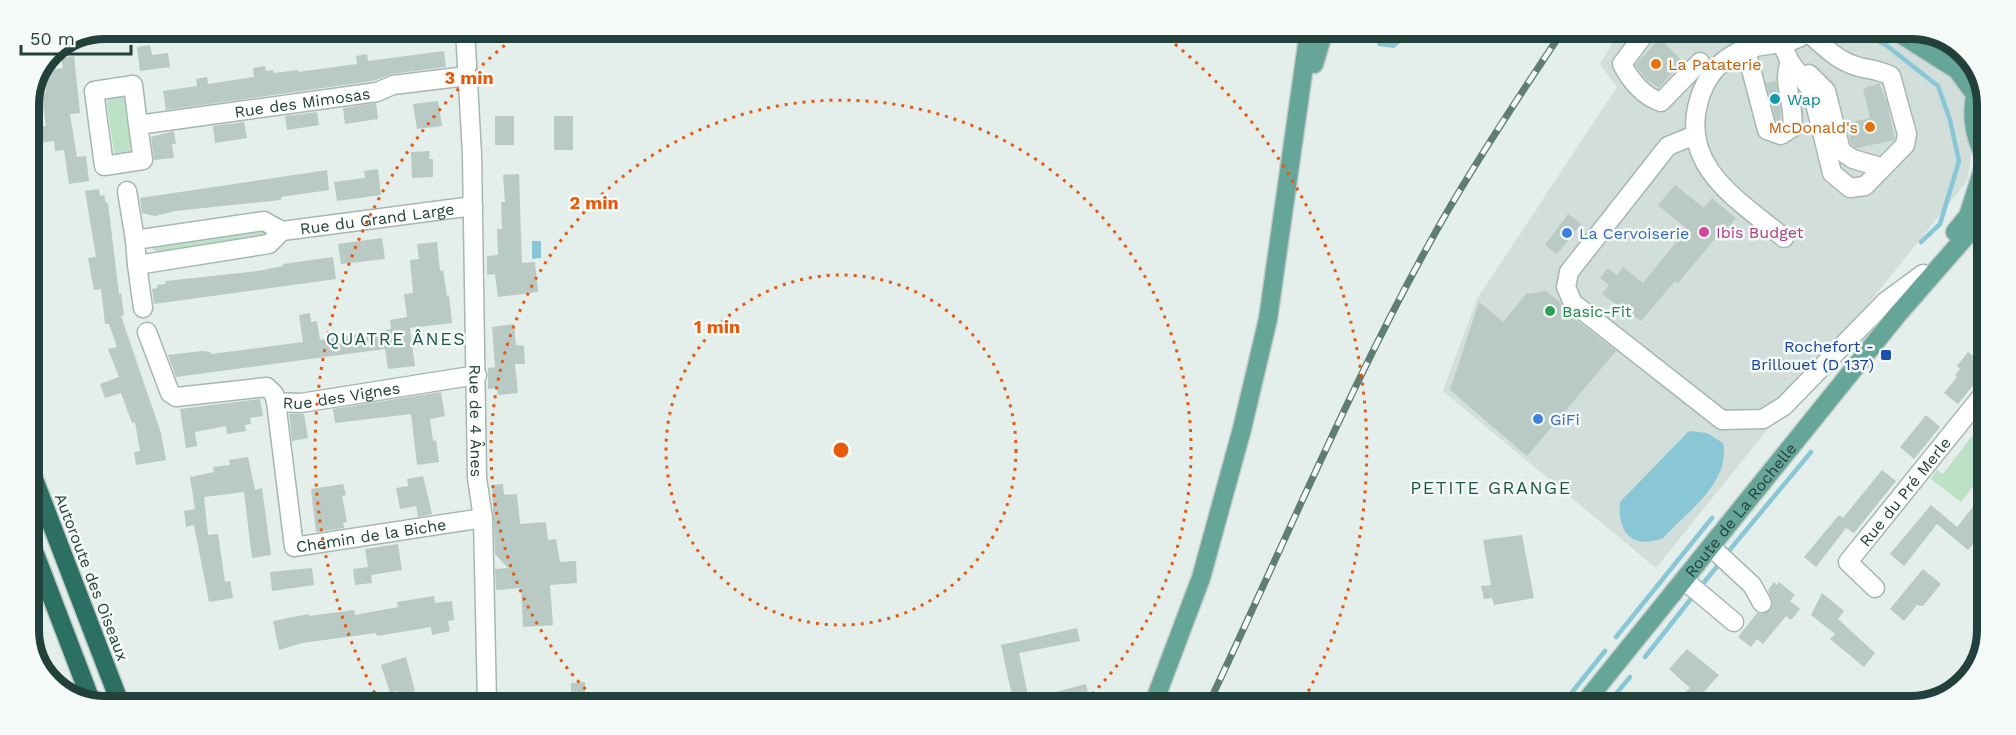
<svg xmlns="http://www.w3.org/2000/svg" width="2016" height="735" viewBox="0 0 2016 735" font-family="'Work Sans',sans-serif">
<rect width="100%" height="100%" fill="#e4eeea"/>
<path fill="#d2ded9" d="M1619 32H1935L1972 58 1982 86 1967 181 1656 568 1443 391 1477 299 1617 87 1600 64Z"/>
<path fill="#bce1c7" d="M120 94 124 99 131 149 127 156H116L114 153 107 104 109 97Z
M260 230 266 231 267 236 157 253 151 247Z
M1985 419V471L1961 502 1931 479 1937 470 1943 474Z
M1892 697 1931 700 1912 706H1882Z"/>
<path fill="#89c7d6" d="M1375 31H1404L1401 42 1394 48 1378 46Z
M532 241H541V258L532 259Z
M1689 431 1707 433 1723 443C1731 482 1688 511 1663 538 1632 550 1617 532 1620 502Z"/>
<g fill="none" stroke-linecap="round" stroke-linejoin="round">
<path stroke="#89c7d6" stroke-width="4.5" d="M1860 32 1886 45 1938 86 1950 120 1959 161 1940 224 1921 242
M1728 552 1811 452
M1701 586 1719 564
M1616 637 1712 518
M1645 657 1690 600
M1561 706 1605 651
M1606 706 1630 677"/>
</g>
<path fill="#b9c9c3" d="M1660 38 1682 61 1659 88 1646 79 1635 65Z
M150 45 152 55 168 53 170 67 140 71 137 47Z
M444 51 446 67 391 74 373 81 166 110 163 91 197 86 196 79 207 77 208 84 254 77 253 68 265 66 266 71 273 70 274 73 298 70V72L357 64 356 56 367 54 368 61Z
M74 56 80 113 70 114 77 157 86 156 89 181 69 184 64 150 55 151 54 141 39 143 36 127 46 126 41 92H46L43 71 63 68 61 58Z
M1776 81 1781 112 1780 123 1776 121 1766 83Z
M1879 83 1887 103 1895 140 1857 148 1851 144 1846 123 1870 118 1863 89Z
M438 101 442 126 417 129 413 104Z
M376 103 378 119 345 124 343 108Z
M317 112 319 125 287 130 285 116Z
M495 116H514V145H495Z
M554 116H573V150H554Z
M244 122 247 138 215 143 213 126Z
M174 131 176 144H172L174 158 154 160 151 137Z
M430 151 429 159H433V177L412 178 411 152Z
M378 169 381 195 337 201 334 182 365 178 364 171Z
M327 170 329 190 281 197V200L175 211 155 216 142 213 140 198Z
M519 174 522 263 535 262 538 292 498 297 495 274 487 275V256L498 255 497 229H502L501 202H505L503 175Z
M1675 185 1704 208 1712 198 1736 218 1720 237 1718 235 1678 283 1675 281 1641 321 1602 294 1609 285 1600 278 1608 268 1617 275 1623 267 1643 283 1687 229 1658 205Z
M99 189 100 196 104 195 106 203H108L119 294 121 293 124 315 121 316 161 433 166 460 136 465 134 452 140 451 135 422 132 423 121 393 105 398 100 384 119 377 108 349 117 347 109 324H105L101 289 94 290 88 258 96 257 85 191Z
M1568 214 1581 224 1557 254 1545 245Z
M382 238 385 259 341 264 338 244Z
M437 242 440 271 443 270 447 296 449 295 452 323 410 328 415 366 388 369 385 349 176 377 168 355 202 351 211 352V354L303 342 299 315 310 313 311 322 317 321 320 340 391 329 390 320 407 317 404 294 413 293 410 260 419 259 417 244Z
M333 257 336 279 154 304 152 289 157 288V285L165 284 166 281 258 271 283 266V264Z
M1546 291 1561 303 1566 312 1616 351 1527 456 1450 390 1479 302 1503 322 1526 294Z
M514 324 516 345 524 346 525 364H515L518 393 498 395 497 388 488 389V368L495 367 492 327Z
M1968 352 1986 366 1985 371 1958 404 1944 393 1957 377 1955 375 1960 369 1957 366Z
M441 392 445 416 430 419 433 441 436 440 439 462 417 465 411 414 335 423 333 409Z
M260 399 263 416 250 418 251 424 245 425 246 431 227 434 226 426 195 432 197 446 186 448 180 409Z
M289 414H304L308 438 292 441Z
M1926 415 1940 427 1914 459 1900 447Z
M248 457 255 490 262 488 271 555 252 558 244 492 204 497 208 535 218 534 225 582 230 581 233 598 209 602 194 525 186 527 184 511 195 509 190 477 214 472 213 467 230 465 229 460Z
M1882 470 1896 481 1854 533 1846 528 1816 567 1804 557 1839 515 1843 518Z
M423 476 432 514 418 517 416 506 400 509 396 488 408 486 407 479Z
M343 484 346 495 342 496 347 522 343 523 344 528 316 532 311 489Z
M503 484 504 495 517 494 520 524 546 522 548 540 556 539 560 562 576 561 577 583 550 585 553 625 523 627 521 588 496 590 495 569 508 568 495 554 492 485Z
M1985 492 1984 532 1968 550 1937 524 1904 566 1890 554 1931 505 1957 527Z
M1522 535 1534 598 1494 605 1492 598 1484 599 1481 586 1491 585 1483 540Z
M398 544 402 570 371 575 372 583 355 585 353 569 368 567 365 549Z
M312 568 314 585 272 591 270 572Z
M1923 569 1941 584 1923 606 1917 605 1904 621 1890 609Z
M1774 582 1777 585 1779 582 1795 595 1790 601 1800 609 1791 620 1786 616 1763 644 1757 639 1751 647 1738 637 1757 613 1762 614 1771 609 1773 603 1768 590Z
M1822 593 1844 611 1838 619 1875 653 1864 667 1830 639 1835 634 1811 615Z
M434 596 435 603 452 601 454 620 448 621 450 631 432 635 431 627 377 636 376 633 302 643 279 650 273 621 309 614V616L354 610 355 615 398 607 397 602Z
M1077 628 1080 641 1019 653 1029 699 1086 684 1091 705H1014L1001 645Z
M1687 649 1719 675 1693 704 1683 694 1690 688 1669 669Z
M406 657 415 691 400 695 398 691 390 693 381 665Z
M585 682V704H571V683Z"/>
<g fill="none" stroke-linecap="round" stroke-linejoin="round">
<g stroke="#a6b7b2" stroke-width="21">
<g id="minor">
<path id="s1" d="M465 29 472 155 477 478 483 518 487 703"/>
<path d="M1646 32 1622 64C1630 80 1644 97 1661 102L1700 62"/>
<path d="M1782 44 1790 62 1812 91 1832 173 1850 188 1865 186 1905 145 1907 134 1891 76C1880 70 1871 70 1859 67 1838 61 1824 47 1808 32"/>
<path d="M1746 50 1767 130 1781 135 1792 128C1796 105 1781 84 1790 62"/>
<path d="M1809 74 1826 91 1841 151 1853 159 1880 167"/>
<path id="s2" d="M138 125 143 160 104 166 94 91 133 85 138 125 377 92 393 85 467 76"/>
<path d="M1695 135 1668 146 1569 272 1566 287 1573 303 1722 420 1763 419 1784 406 1885 302 1923 274"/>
<path d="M127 191 135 240"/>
<path id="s3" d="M282 231 269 244 137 265 135 240 264 221 282 231 473 206"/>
<path d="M1784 238C1740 201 1679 167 1699 100 1705 80 1716 64 1734 54 1757 41 1787 49 1808 32"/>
<path d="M137 265 143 308"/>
<path id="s4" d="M147 332 170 393 176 397 267 387 274 394 276 402 301 403 477 375"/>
<path id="s5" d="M276 402 294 547 483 518"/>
<path d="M1711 547 1752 585 1762 603"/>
<path d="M1684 580 1734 622"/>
<path id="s6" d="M1875 588 1848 562 1985 392"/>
</g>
</g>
<g stroke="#c1cac8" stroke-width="21">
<g id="major">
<path d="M1897 32 1957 70 1974 93"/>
<path d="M1921 32 1972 58"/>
<path d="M1314 64 1324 31"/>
<path d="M1979 78C1970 109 1971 133 1987 161"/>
<path d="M1955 232 1968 216 1986 160"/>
<path d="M1153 705 1201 578 1242 429 1268 319 1309 31"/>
<path id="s7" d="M1582 706 1898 314 1981 219 1987 215"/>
</g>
</g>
<g stroke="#c1cac8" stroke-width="21">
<path id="highway" d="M29 466 120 703
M29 538 92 703"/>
</g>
<use href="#minor" stroke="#fff" stroke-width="18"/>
<use href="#major" stroke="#66a698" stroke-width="18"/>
<use href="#highway" stroke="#2c7064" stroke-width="18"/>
<g stroke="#5d7d75" stroke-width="7">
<path id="rail" d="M1208 705C1285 543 1354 375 1443 219 1480 155 1521 93 1562 32"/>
</g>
<use href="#rail" stroke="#f5faf8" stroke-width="4.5" stroke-dasharray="14" stroke-linecap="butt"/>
</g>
<g fill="none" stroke="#e8590c" stroke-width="3" stroke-dasharray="3 6">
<circle cx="841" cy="450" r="175"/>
<path d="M598 702A350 350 0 1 1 1082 704"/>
<path d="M379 701A526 526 0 0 1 524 30M1161 33A526 526 0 0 1 1301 705"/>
</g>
<g fill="#e8710a" stroke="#f5faf8" stroke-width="2">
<circle cx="1656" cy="64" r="6"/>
<circle cx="1870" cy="127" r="6"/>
</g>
<circle fill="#0f9aa8" stroke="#f5faf8" stroke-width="2" cx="1775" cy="99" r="6"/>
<circle fill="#d1479c" stroke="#f5faf8" stroke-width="2" cx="1704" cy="232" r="6"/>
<g fill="#3f7fe0" stroke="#f5faf8" stroke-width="2">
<circle cx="1567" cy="233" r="6"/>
<circle cx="1538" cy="419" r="6"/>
</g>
<circle fill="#2e9e5b" stroke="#f5faf8" stroke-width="2" cx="1550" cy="311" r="6"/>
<rect fill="#1a4fb4" stroke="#f5faf8" stroke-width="2" x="1880" y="349" width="12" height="12" rx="3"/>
<g text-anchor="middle" stroke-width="5" stroke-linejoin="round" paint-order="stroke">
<g font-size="16" fill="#c56008" stroke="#f5faf8" text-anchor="start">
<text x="1668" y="70">La Pataterie</text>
<text x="1858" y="133" text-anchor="end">McDonald's</text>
</g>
<g font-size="16" fill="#0d838f" stroke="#f5faf8" text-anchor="start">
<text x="1787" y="105">Wap</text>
</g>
<g font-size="16" fill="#22413a" stroke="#f5faf8">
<text dy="6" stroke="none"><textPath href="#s2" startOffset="396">Rue des Mimosas</textPath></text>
<text dy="6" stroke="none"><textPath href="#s3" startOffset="424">Rue du Grand Large</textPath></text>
<text dy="6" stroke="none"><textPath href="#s4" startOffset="248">Rue des Vignes</textPath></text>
<text dy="6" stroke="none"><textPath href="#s1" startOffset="392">Rue de 4 Ânes</textPath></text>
<text dy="6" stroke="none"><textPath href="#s6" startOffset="128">Rue du Pré Merle</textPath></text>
<text dy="6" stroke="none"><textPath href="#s7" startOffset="252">Route de La Rochelle</textPath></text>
<text dy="6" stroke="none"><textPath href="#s5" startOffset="224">Chemin de la Biche</textPath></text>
<text transform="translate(92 577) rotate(69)" y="6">Autoroute des Oiseaux</text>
</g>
<g font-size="16" fill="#b23c85" stroke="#f5faf8" text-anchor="start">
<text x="1716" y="238">Ibis Budget</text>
</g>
<g font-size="16" fill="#366cbe" stroke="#f5faf8" text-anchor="start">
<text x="1579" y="239">La Cervoiserie</text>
<text x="1550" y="425">GiFi</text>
</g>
<g font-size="16" fill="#27864d" stroke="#f5faf8" text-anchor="start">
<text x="1562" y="317">Basic-Fit</text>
</g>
<g font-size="16" fill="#164399" stroke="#f5faf8" text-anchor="end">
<text x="1874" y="352">Rochefort -<tspan x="1874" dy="18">Brillouet (D 137)</tspan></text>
</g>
<g font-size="18" letter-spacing="1.5" fill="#1c554a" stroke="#f5faf8">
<text x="396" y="345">QUATRE ÂNES</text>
<text x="1491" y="494">PETITE GRANGE</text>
</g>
</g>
<path d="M0 0H2016V735H0ZM105 39H1911A66 66 0 0 1 1977 105V630A66 66 0 0 1 1911 696H105A66 66 0 0 1 39 630V105A66 66 0 0 1 105 39Z" fill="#f5faf8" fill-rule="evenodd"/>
<path fill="none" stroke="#22413a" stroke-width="8" d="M105 39H1911A66 66 0 0 1 1977 105V630A66 66 0 0 1 1911 696H105A66 66 0 0 1 39 630V105A66 66 0 0 1 105 39Z"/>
<circle cx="841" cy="450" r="9" fill="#e8590c" stroke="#f5faf8" stroke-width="3"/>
<g font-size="18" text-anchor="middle" font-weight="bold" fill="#e8590c" stroke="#f5faf8" stroke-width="5" stroke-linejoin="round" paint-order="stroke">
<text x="469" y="84">3 min</text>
<text x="594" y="209">2 min</text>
<text x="717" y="333">1 min</text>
</g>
<path d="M21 45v9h110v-9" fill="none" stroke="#22413a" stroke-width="3"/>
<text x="30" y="45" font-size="18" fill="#22413a" stroke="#f5faf8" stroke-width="4.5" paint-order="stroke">50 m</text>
</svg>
